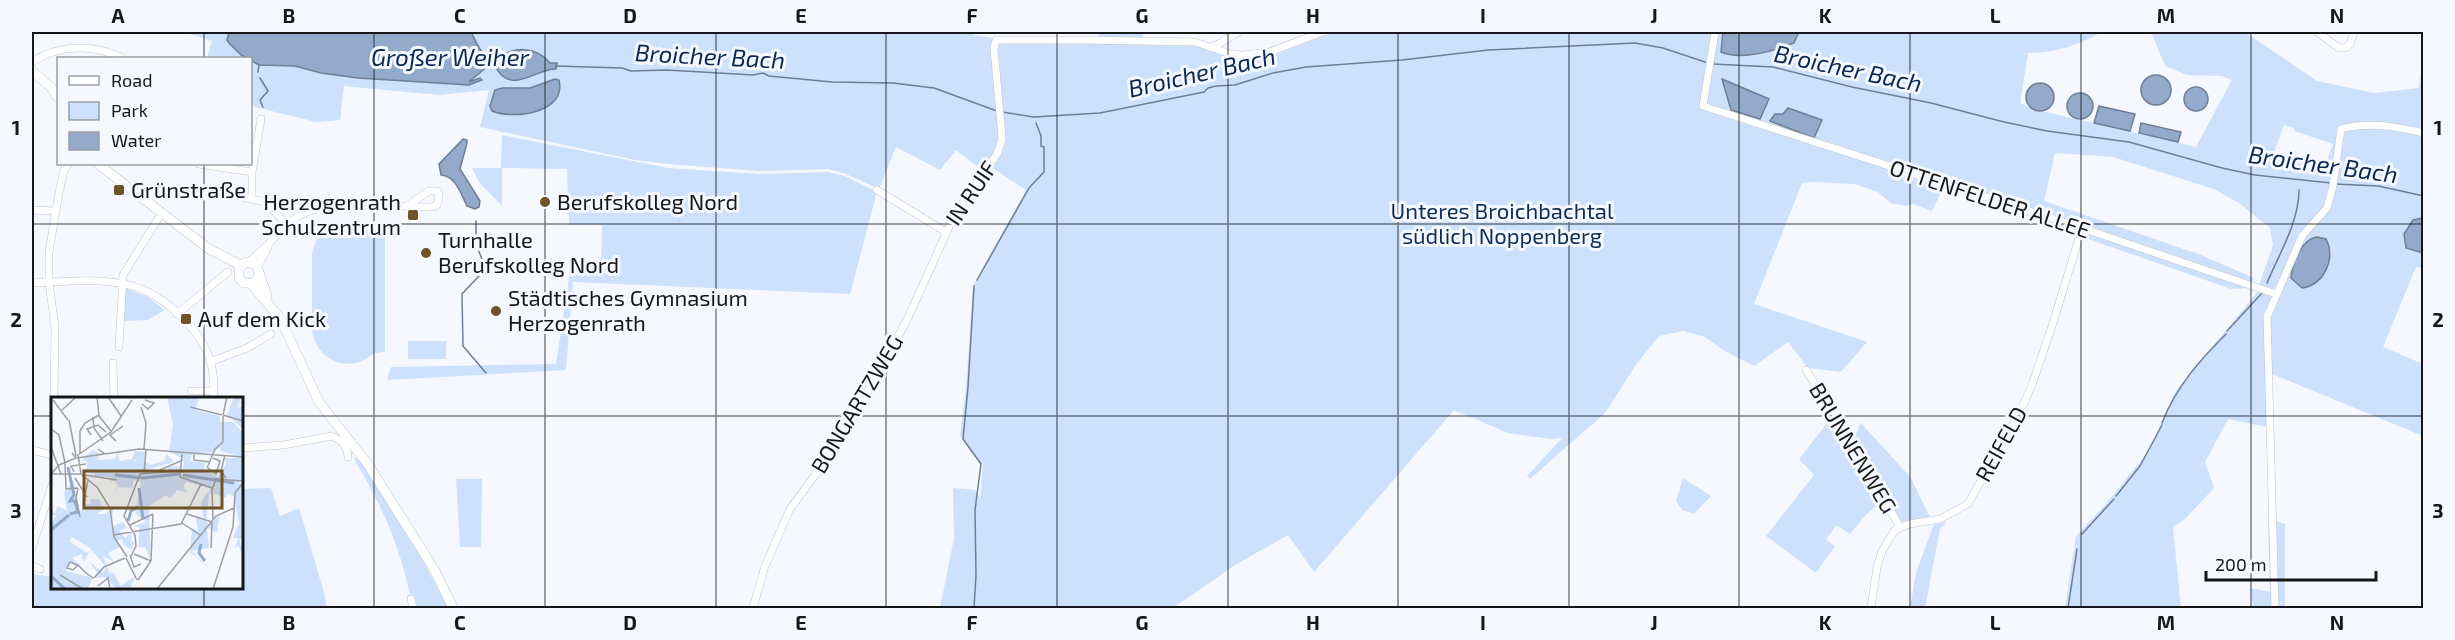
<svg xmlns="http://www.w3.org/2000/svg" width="2455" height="640" viewBox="0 0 2455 640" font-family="'Exo 2',sans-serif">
<rect width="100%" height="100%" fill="#f5f9ff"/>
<path fill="#cde0fc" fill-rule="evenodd" d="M184 32H975L974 35 992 38 995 43 1102 44 1099 35 1095 32H1143L1144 45 1198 46 1234 60 1267 58 1327 34 1342 32H1723L1721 52C1742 61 1773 51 1794 43L1799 32H2102C2078 45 2056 53 2028 53L2020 103 2037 110 2196 147 2232 80 2221 76 2187 75 2165 66 2151 32H2245L2317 81 2374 93 2419 88 2423 52V218L2413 220 2417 252 2423 253V268L2416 267 2383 347 2423 364V436L2265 371 2267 427 2228 419 2205 462 2214 488 2185 519 2173 527 2181 608H2065L2076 536 2105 505 2148 452 2175 392 2256 294 2273 245 2270 228 2239 203 2214 189 2113 157 2055 153 2044 201 2201 255 2254 278 2248 288 2231 289 1943 188 1932 211 1913 204 1906 206 1891 203 1878 192 1855 184 1813 182 1802 183 1754 304 1867 342 1841 372 1808 368 1788 342 1754 366 1723 350 1705 337 1683 331 1659 336 1635 366 1605 413 1530 479 1527 476 1562 438 1551 439 1508 433 1454 410 1314 572 1288 535 1235 565 1173 608H940L954 538 953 488 976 490 980 499 983 464H980L960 436 966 388 973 286 1026 190 992 168 988 175 956 150 940 170 896 147 879 189 846 174 828 169 759 171 668 164 635 160 480 127 489 90 439 95 344 86 340 120 316 122 251 106 250 58H207L212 41ZM2284 125 2294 128V131L2333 144 2325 166 2320 164 2318 169 2273 155ZM2305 242 2331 253 2322 277 2292 270Z
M502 135 668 168 759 174 828 172 845 176 877 192 850 294 573 282 566 370 387 380 391 367 556 364 570 272H601L602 225H569L567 169 502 168V206L479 182 472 168H501Z
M345 221C361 221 370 232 385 232V352C371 352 371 358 359 362 336 369 317 354 312 332V253C317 235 327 224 345 221Z
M127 289 148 297 165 310 148 320 123 321 124 291Z
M408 341H446V359H408Z
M1831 418 1852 442 1861 423 1911 478 1930 517 1901 522 1884 498 1863 518 1850 534 1836 525 1826 540 1835 546 1816 573 1766 536 1814 475 1799 459Z
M358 457 415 546 448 608H417L414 594 410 595C399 543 381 504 354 459Z
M1683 478 1711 496 1694 514 1682 510 1676 501Z
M456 479H482L481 547H460Z
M271 488 280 516 299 508 323 589 327 608H32V574L52 577V588H242V489Z
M2268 518 2285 524V608H2253L2251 588 2270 592Z
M1947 522 1940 529 1925 608H1910L1916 573 1934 524Z"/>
<path fill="#94aaca" stroke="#6e7e95" stroke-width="1.5" d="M229 32H471C477 43 482 59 495 61 511 46 535 45 550 63H557L556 69C536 68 511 97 495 66L489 65 469 82 480 78 482 80 469 85 358 78 321 73 295 66 259 65 241 55 230 44 227 40Z
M1723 32H1799L1794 43C1773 51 1742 61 1721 52Z
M2141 90a15 15 0 1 1 30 0a15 15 0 1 1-30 0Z
M555 79 559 80C567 113 514 120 492 111L490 106 495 90 502 88H530Z
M1722 79 1769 99 1760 119 1731 110Z
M2026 97a14 14 0 1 1 28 0a14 14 0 1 1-28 0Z
M2184 99a12 12 0 1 1 24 0a12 12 0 1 1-24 0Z
M2067 106a13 13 0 1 1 26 0a13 13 0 1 1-26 0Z
M2099 106 2135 114 2130 131 2094 123Z
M1788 108 1822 120 1814 138 1770 121 1775 114H1783Z
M2141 123 2181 132 2178 142 2139 133Z
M463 139 467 140V143L460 169 480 201 479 207 475 209 467 206C461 194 456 176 441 175L439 164Z
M2423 218H2424L2423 253 2406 248 2404 234 2413 220Z
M2317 237 2326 239C2336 259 2324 285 2302 288L2291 278C2292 264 2301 239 2317 237Z"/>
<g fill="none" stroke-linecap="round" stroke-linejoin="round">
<path stroke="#6e7e95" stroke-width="1.5" d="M1713 64 1773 67 1852 87 1931 103 2004 122 2047 131 2129 142 2222 168 2255 175 2331 183
M555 66 622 68 631 71 667 70 753 75 763 73 769 76 832 82 893 83 934 88 997 111
M258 72 259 65
M260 78 268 91 260 100 263 107
M1002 112 1034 117 1100 113 1204 92 1208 88 1216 86 1235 85 1273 73 1306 67 1402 60 1488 50 1635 43 1663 48 1708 63
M2335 184 2378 186 2424 196
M476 221V244L485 267 484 271
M479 276 462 294 463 346 486 373
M977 280 1029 188 1044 172V147L1041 146V136L1036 123
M2267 283C2279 254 2299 222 2299 190
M2227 331 2263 292
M2162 423C2176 387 2199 361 2226 334
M2116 496 2140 466 2162 425
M2082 534 2114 499
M974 608 976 575 975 510 981 464 963 439 968 387 974 286
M2068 608 2077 549"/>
<g stroke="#c0c4ca" stroke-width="8">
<path id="minor" d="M1715 32 1703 106 2082 228 2276 294
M2317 32 2339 48H2345L2350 44 2354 32
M1213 47 1239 32
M32 62C59 44 94 44 123 58
M199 164 252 172
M877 190 946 232
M232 195 266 202 287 225
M252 198V172L261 119
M32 210 55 211
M249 261C267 249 279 229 297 217 327 197 395 207 432 207L437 205 439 194 437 191H429L407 206
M258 266 268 247
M32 283C61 282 95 278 124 284 159 290 197 325 209 357 214 370 214 385 214 398
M177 314 228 272
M119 347 123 275 158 219
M210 362 247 348 271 334
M113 363 114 398
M1806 370 1845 431 1900 527
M191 391H214
M54 398 55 327 49 283V252L59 193 64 170 68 164
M242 448 283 445 332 436 341 441 347 450 348 457
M32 450 52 455
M32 548 52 485
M32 566 40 569
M411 599 413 608
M753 608 765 566 790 509 841 440 907 320 955 214 997 154 1002 140 1001 125 994 49 996 40H1084L1195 42 1231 54 1243 55 1269 52 1323 32
M1871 608 1877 567 1882 551 1895 530 1909 524 1940 519 1968 504 2020 412 2032 385 2053 323 2082 228
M2275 608 2267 317 2302 236 2327 208 2333 186 2341 129C2367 121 2398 127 2424 133"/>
</g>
<g stroke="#c0c4ca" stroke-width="10">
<path id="secondary" d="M32 71 51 87 58 98
M98 164 209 249 240 265
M259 277 254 283H244L239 278V268L246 262 256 264 267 296
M251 284 280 318 319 402 367 463 434 569 453 608"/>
</g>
<use href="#minor" stroke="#fff" stroke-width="7"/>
<use href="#secondary" stroke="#fff" stroke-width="9"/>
</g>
<path fill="none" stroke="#161719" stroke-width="1.5" stroke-opacity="0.55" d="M204 32V58M374 32V608M545 32V608M716 32V608M886 32V608M1057 32V608M1228 32V608M1398 32V608M1569 32V608M1739 32V608M1910 32V608M2081 32V608M2251 32V608M204 164V398M32 224H2424M32 416H52M242 416H2424M204 588V608"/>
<g fill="#705427" stroke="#f5f9ff" stroke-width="2">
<rect x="113" y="184" width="12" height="12" rx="3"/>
<circle cx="545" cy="202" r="6"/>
<rect x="407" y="209" width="12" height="12" rx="3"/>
<circle cx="426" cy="253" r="6"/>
<circle cx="496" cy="311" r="6"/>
<rect x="180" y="313" width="12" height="12" rx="3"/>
</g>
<g text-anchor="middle" stroke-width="6" stroke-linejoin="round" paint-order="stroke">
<g font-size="22" fill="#161719" stroke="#f5f9ff" text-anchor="start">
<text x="131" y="198">Grünstraße</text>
<text x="401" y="210" text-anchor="end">Herzogenrath<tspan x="401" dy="25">Schulzentrum</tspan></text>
<text x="557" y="210">Berufskolleg Nord</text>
<text x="438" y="248">Turnhalle<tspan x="438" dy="25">Berufskolleg Nord</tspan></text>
<text x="508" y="306">Städtisches Gymnasium<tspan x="508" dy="25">Herzogenrath</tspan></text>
<text x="198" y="327">Auf dem Kick</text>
</g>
<g font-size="22" fill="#161719" stroke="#f5f9ff">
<text transform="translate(971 193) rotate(-56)" y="8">IN RUIF</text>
<text transform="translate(1990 199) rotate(18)" y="8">OTTENFELDER ALLEE</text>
<text transform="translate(857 404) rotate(-59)" y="8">BONGARTZWEG</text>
<text transform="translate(2001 444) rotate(-61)" y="8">REIFELD</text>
<text transform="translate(1853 448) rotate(59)" y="8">BRUNNENWEG</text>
</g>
<g font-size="22" fill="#0f2d56" stroke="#f5f9ff">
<text x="1502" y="219">Unteres Broichbachtal<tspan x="1502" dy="25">südlich Noppenberg</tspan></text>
</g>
<g font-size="24" font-style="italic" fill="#0a2851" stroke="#f5f9ff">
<text transform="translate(710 57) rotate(3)" y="8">Broicher Bach</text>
<text x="450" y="66">Großer Weiher</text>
<text transform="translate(1848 69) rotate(12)" y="8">Broicher Bach</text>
<text transform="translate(1202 73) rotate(-13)" y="8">Broicher Bach</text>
<text transform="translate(2323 165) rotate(8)" y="8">Broicher Bach</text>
</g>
</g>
<g transform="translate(51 397)">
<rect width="192" height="192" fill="#f5f9ff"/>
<path d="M116 0H149L144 13 169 19V25H182L192 36V60L169 54 170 50 163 55 141 57 139 64 154 66 153 71 167 80 175 67 174 61H192V83L187 86H192V141L188 142 192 157 187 149 184 151 187 141H182L188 126 183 100 177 96 174 101 161 96 158 98 155 125 158 128 169 117 166 136 156 130 158 151 140 154 166 178 139 155 141 131 147 134 145 119 153 125 150 105 160 91 135 85 132 91 137 95 126 93 119 101 115 98 98 109 100 163 94 150H88V130L83 129 95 125 84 116 90 85 83 83 81 91 65 90V95L54 96 64 95 65 90 67 89 64 84 60 85V80H44V77L30 74 36 71V64L31 63 41 53 48 56 47 63 63 62 66 56 69 64 79 62 84 63 82 66 86 63 81 62 84 54 95 55 93 64 100 68 113 64 116 57 123 65 95 73 117 74V70L128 69 132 74 133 62 118 55 122 28ZM183 0H191L186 9 192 3 186 11 192 9V32L176 18ZM22 83 29 115 34 107H40L39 102H48L52 113 45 117H54L62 110 61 129 72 125 76 131 68 134 74 141 80 136 81 145 84 144 80 153 71 146 72 142 66 144 70 149 57 156 63 165 52 159 59 177 62 175 70 189 84 179 79 192H65L55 180 45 181 47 177 39 165 52 176 55 170 39 151 21 140 18 144 36 156 39 154 32 166 31 157 21 161 30 169 18 165 15 174 42 181 36 192H0V127L5 118H0V108L3 117 7 109 16 114 13 96Z" fill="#cde0fc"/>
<path fill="none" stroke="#94aaca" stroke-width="3" d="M17 70 23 98 19 104H24L27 115 19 117M64 78 92 81 128 77M132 78 183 86M88 91 92 122M77 124 80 114 87 110M0 133 18 118M150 147 148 156 154 164M0 179 14 192"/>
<path fill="none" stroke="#9c9fa3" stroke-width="1.5" d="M46 0 48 19 60 34M57 0 70 19M2 3 17 23M91 7 97 12 103 6 94 3M90 10 95 26 93 52M139 10 171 18M11 13 25 0M172 18 192 24M172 18 176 0M42 20 43 31 52 44M18 23 25 59M0 32 8 38 14 66M40 38 36 32 47 28 55 35M65 44 59 38 72 29M0 50 10 77M47 52 54 57 88 52 192 60M29 56V34L34 26 48 18M131 57 129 80 161 91M143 57V63L159 65M174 58 170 74 175 81M26 61 53 57M14 66 15 92 27 91M156 70 165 77 169 64 162 61M156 71 164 52 172 45V19M23 75 20 69 35 67M102 76 132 63M0 77H30M30 77 27 58 60 35 81 3M30 77 47 91M93 77 95 53M34 78 66 83M24 81 36 100M0 88V77L8 68 25 61 21 56M46 90 59 111 63 140 76 160M27 91 25 101 29 120M32 110 37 83M136 117 161 125M162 123 161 93 165 82 192 84M131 126 149 138M79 128 102 117M62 138 130 127 150 87M160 151 161 125M83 157 100 164M79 158 83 170 90 167M80 159 85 149 84 138 73 119 89 77 130 74M75 161 86 183M100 164 102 117M27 168 22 173 16 171 19 165 26 168H27L35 176 42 181M9 178 32 192M43 181 53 170 74 161M87 183 100 164M47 189 57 181 59 192M106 192 165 119 183 111M162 192 182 130 184 96 192 86"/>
<path fill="#705427" fill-opacity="0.15" stroke="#705427" stroke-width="3" d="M33 74H171V111H33Z"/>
<rect width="192" height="192" fill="none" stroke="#161719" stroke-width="3"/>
</g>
<rect width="2455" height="640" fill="none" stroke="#f5f9ff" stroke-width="66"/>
<rect x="57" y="57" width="195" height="108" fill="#f5f9ff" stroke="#9c9fa3" stroke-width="1.5"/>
<rect x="69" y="76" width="30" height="9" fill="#ffffff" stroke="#9c9fa3" stroke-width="1.5"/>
<text x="111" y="87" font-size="18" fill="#161719">Road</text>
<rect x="69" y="102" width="30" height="18" fill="#cde0fc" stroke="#9c9fa3" stroke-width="1.5"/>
<text x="111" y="117" font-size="18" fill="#161719">Park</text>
<rect x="69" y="132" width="30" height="18" fill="#94aaca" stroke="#9c9fa3" stroke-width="1.5"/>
<text x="111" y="147" font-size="18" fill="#161719">Water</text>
<path d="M2206 571v9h170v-9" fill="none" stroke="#161719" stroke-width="3"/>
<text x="2215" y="571" font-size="18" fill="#161719" stroke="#f5f9ff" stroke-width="4.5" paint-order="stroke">200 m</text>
<rect x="33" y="33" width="2389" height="574" fill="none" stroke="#161719" stroke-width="2"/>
<g font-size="20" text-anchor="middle" font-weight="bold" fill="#161719">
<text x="118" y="23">A</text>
<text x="289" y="23">B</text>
<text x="460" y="23">C</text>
<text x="630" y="23">D</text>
<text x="801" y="23">E</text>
<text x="972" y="23">F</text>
<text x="1142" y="23">G</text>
<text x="1313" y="23">H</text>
<text x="1483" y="23">I</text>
<text x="1654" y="23">J</text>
<text x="1825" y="23">K</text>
<text x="1995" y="23">L</text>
<text x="2166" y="23">M</text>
<text x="2337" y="23">N</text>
<text x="16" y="135">1</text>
<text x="2438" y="135">1</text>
<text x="16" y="327">2</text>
<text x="2438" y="327">2</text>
<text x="16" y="518">3</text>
<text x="2438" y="518">3</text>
<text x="118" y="630">A</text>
<text x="289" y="630">B</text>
<text x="460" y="630">C</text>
<text x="630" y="630">D</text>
<text x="801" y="630">E</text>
<text x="972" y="630">F</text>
<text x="1142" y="630">G</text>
<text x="1313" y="630">H</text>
<text x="1483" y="630">I</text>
<text x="1654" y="630">J</text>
<text x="1825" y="630">K</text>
<text x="1995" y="630">L</text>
<text x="2166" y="630">M</text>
<text x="2337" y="630">N</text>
</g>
</svg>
